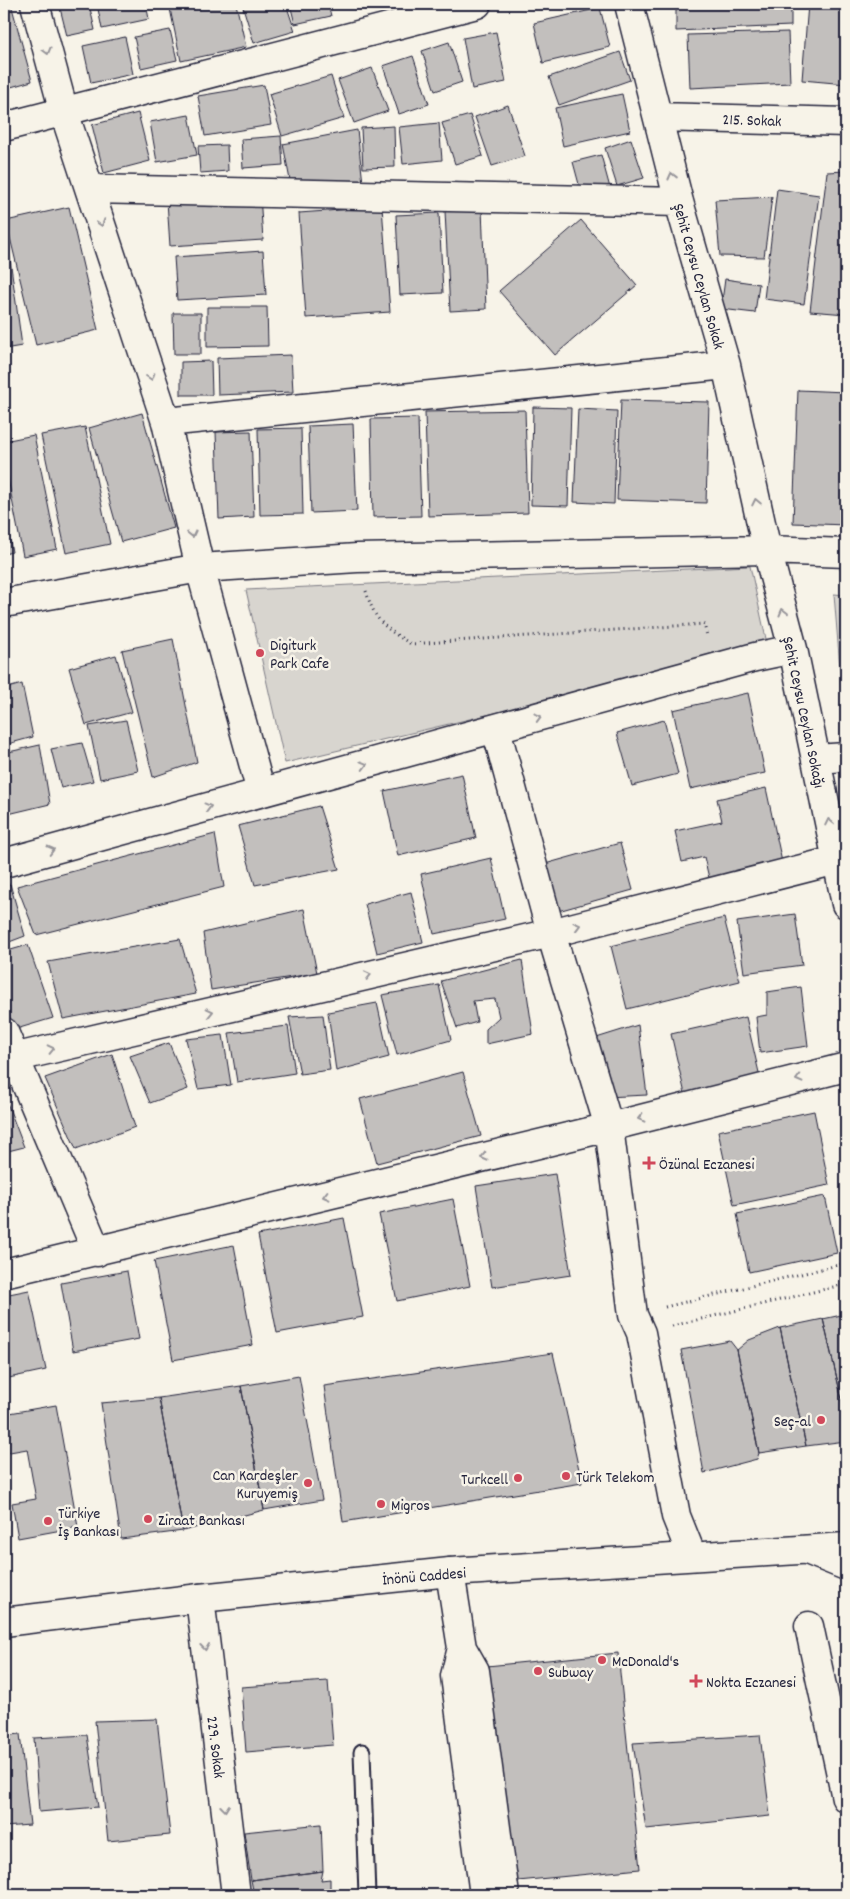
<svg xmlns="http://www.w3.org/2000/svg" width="850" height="1899" viewBox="0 0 850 1899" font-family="Dekko,sans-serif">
<rect width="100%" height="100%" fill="#f7f3e8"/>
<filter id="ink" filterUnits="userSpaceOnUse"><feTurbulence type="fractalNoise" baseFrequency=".02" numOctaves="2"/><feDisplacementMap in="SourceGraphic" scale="10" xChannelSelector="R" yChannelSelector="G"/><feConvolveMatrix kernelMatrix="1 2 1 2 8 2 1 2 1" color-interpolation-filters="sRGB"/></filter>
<g filter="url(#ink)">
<path fill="#d8d5cf" stroke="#7d7c85" d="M750 566 768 648 285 763 246 590Z
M834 594 846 595V743Z"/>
<path fill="#c2bfbd" stroke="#22223b" d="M4 4H11L32 81 4 89Z
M59 4H89L95 30 67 36Z
M97 4H146L149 19 102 29Z
M169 4H236L246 47 181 61Z
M242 4H286L295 31 254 43Z
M290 4H328L331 16 295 24Z
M676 4H791V26L676 31Z
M808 4H846V84L802 80Z
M600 8 610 47 543 63 534 23Z
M170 30 177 60 141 68 134 37Z
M496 32 506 82 472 89 463 38Z
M788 32 790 83 690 88 688 35Z
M125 37 133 74 91 83 83 46Z
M449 42 462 82 435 91 422 51Z
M620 52 630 80 559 105 549 77Z
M413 56 429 104 399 114 383 66Z
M372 68 388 111 354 123 338 80Z
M331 76 344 118 282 136 269 94Z
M264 85 271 125 205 136 198 96Z
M622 94 630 131 563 146 555 108Z
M508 105 525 156 492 166 475 117Z
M138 113 150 161 104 173 92 125Z
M189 115 197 155 157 162 150 122Z
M470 115 483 156 455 164 442 123Z
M439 123 442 160 403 164 399 127Z
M394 126 395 167 363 168 361 128Z
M357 130 363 183 290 180 283 144Z
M281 136 283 165 243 168 241 139Z
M631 139 644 178 617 186 605 148Z
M227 145 228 171 200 173 198 146Z
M601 155 610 188H580L573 162Z
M846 171V314L810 311 827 172Z
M777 189 819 195 804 304 764 299Z
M260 195 263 240 170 246 167 201Z
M772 197 764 257 720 256 715 200Z
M69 207 98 330 36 345 6 221Z
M382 207 390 312 306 318 299 213Z
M482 209 486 309 450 311 445 211Z
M439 213 443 293 400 295 396 215Z
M581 220 637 285 555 355 499 291Z
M4 230H6L22 346 4 349Z
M263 251 266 295 177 300 174 257Z
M725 279 759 284 755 313 721 309Z
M207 307H267L268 346 207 347Z
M173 313H201V354H174Z
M291 355 293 392 218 395 217 358Z
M211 361 212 395H181V362Z
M798 390 846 392V525L793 523Z
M621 400 709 402 706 503 617 500Z
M533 407 571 408 568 506 531 505Z
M578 409 617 411 614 504 574 502Z
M525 410 528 513 428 516 425 412Z
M142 413 174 528 121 542 89 428Z
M418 418 421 516 373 517 371 419Z
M353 424 357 511 311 513 308 426Z
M85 427 110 544 66 553 41 435Z
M301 428 303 514 260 515 258 429Z
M251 431 254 517 219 519 216 432Z
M34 435 57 549 23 556 4 458V441Z
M4 511 12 552 4 554Z
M173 639 197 762 153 777 122 650Z
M116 655 132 712 86 725 69 668Z
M22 684 33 737 4 745V689Z
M748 693 765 773 690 789 673 710Z
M126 720 138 771 100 779 89 726Z
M664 720 678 774 632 786 617 733Z
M82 743 93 781 61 788 51 749Z
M40 745 50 804 4 815V753Z
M462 774 476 838 398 856 384 791Z
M766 788 782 862 709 878 704 857 682 862 675 831 722 821 717 799Z
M319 806 339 869 255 885 238 826Z
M215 834 224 887 36 935 17 886Z
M620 843 633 890 558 911 545 864Z
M491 858 505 919 434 934 421 874Z
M10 884 25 936 4 944V886Z
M411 892 423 942 377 953 365 904Z
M304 909 317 973 211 990 203 933Z
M795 914 802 965 744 973 737 922Z
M724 918 740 981 627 1009 611 946Z
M180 939 196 994 63 1019 48 962Z
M28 945 53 1018 13 1030 4 995V952Z
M522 960 533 1034 486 1044V1029L499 1017 495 999 473 1001 477 1022 457 1028 441 981Z
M439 985 451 1040 397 1055 382 995Z
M801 987 808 1046 760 1053 756 1017 767 1015V992Z
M377 1003 389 1057 336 1071 328 1012Z
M323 1015 330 1070 300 1074 289 1017Z
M746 1017 760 1077 685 1094 671 1034Z
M638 1025 647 1095 606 1097 590 1040Z
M288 1026 295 1073 237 1082 229 1033Z
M223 1035 231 1085 198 1089 186 1039Z
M169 1043 188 1089 150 1103 130 1056Z
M112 1054 135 1127 76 1149 45 1078Z
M463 1072 481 1136 377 1163 360 1099Z
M4 1095 24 1147 4 1152Z
M814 1111 829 1185 734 1205 718 1131Z
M555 1174 571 1275 492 1287 476 1186Z
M825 1196 837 1253 749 1272 737 1214Z
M453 1199 470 1286 397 1301 379 1214Z
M344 1218 363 1317 277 1333 258 1235Z
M234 1245 253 1345 173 1360 154 1261Z
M127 1271 139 1339 73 1351 61 1283Z
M29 1290 46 1370 4 1379V1295Z
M846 1314V1417L823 1319Z
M823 1319 846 1417V1441L806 1446 780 1328Z
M780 1328 806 1446 759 1453 737 1350 749 1340Z
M730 1341 737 1350 759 1453 757 1459 704 1473 681 1350Z
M553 1353 582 1483 343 1522 324 1386Z
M299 1376 322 1500 264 1510 241 1386Z
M241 1386 264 1510 183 1531 159 1398Z
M159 1398 183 1531 121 1539 101 1403Z
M56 1405 78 1527 18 1538 12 1503 36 1499 27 1449 4 1453V1414Z
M618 1653 640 1869 508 1882 487 1666Z
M328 1681 333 1745 246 1752 241 1687Z
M157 1719 170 1835 108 1841 95 1721Z
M20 1734 30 1825 4 1827V1736Z
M87 1735 98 1807 39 1812 34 1738Z
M760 1735 770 1816 646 1829 633 1743Z
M321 1824 323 1871 251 1880 244 1832Z
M323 1871 321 1880 330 1879V1895H254L251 1880Z"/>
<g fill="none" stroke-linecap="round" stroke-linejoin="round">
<g stroke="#22223b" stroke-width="19">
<path id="lane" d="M362 1752 367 1895"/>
</g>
<g stroke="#22223b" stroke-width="31">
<path id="street" d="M35 4 64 112 166 422 200 568 261 792
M629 4 679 202 726 365 767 550 793 649 846 904
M658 117 846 122
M4 127 477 4
M90 189 679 202
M166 422 726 365
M4 603 200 568 357 558 767 550 846 553
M496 729 551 933 609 1127 633 1315 641 1333 676 1516 692 1556
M816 759 846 757
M4 863 755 657 793 649
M4 1032 97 1252
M4 1060 551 933 837 860
M4 1273 609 1127 846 1067
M807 1550 846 1566
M450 1572 462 1648 455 1676 484 1895
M200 1598 236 1895
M809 1626 846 1798
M462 1648 475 1671 505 1895"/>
</g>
<g stroke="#22223b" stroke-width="31">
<path id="primary" d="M4 1622 200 1598 450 1572 846 1547"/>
</g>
<path stroke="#22223b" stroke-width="3" stroke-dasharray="1 4" stroke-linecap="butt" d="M366 591C375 622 385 628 411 644L704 624 707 636
M665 1307 846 1263
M672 1326 846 1284"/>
<use href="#lane" stroke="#f7f3e8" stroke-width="15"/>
<use href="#street" stroke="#f7f3e8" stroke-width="28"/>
<use href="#primary" stroke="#f7f3e8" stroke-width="28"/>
</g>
<defs><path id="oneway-chevron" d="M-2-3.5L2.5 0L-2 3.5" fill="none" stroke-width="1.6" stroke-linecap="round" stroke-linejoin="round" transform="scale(1.25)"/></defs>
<g stroke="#97959a">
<use href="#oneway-chevron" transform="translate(47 51) rotate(75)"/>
<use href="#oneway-chevron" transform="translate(672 176) rotate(-104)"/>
<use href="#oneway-chevron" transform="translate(101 223) rotate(72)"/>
<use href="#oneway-chevron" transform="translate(151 377) rotate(72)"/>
<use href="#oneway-chevron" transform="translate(756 502) rotate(-102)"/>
<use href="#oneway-chevron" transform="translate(192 534) rotate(77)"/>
<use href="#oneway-chevron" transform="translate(783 612) rotate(-105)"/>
<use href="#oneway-chevron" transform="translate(538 717) rotate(-16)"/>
<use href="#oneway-chevron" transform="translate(364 765) rotate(-15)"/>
<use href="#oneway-chevron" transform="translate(208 807) rotate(-15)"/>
<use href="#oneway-chevron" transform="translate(829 822) rotate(-102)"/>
<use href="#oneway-chevron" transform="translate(51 850) rotate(-15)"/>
<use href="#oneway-chevron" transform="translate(577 926) rotate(-15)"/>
<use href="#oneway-chevron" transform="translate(368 975) rotate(-13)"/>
<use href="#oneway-chevron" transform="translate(210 1012) rotate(-13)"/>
<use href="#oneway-chevron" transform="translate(51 1049) rotate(-13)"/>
<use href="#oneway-chevron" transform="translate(799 1079) rotate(166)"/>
<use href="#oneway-chevron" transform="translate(641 1118) rotate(166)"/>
<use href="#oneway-chevron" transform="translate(484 1157) rotate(166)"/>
<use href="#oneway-chevron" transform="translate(326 1196) rotate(166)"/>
<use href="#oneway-chevron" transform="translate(205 1647) rotate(83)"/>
<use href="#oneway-chevron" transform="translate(225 1808) rotate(83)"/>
</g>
</g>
<g fill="#d1495b" stroke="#f7f3e8" stroke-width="2">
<circle cx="260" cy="653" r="5"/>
<path d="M646.5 1155.5h5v5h5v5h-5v5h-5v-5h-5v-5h5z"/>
<circle cx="821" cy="1420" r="5"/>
<circle cx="566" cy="1476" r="5"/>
<circle cx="518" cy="1478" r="5"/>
<circle cx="308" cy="1483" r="5"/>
<circle cx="381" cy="1504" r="5"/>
<circle cx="148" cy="1519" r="5"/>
<circle cx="48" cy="1521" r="5"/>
<circle cx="602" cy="1660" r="5"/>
<circle cx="538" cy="1671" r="5"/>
<path d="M693.5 1673.5h5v5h5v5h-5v5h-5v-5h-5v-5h5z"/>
</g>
<g text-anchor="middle" stroke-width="5" stroke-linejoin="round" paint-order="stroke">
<g font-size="16" fill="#22223b" stroke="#f7f3e8">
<text transform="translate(752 119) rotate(2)" y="6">215. Sokak</text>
<text transform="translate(700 276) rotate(74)" y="6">Şehit Ceysu Ceylan Sokak</text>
<text transform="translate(805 712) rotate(78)" y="6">Şehit Ceysu Ceylan Sokağı</text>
<text transform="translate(424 1575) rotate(-5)" y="6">İnönü Caddesi</text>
<text transform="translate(217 1747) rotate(83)" y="6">229. Sokak</text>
</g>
<g font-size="16" fill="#22223b" stroke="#f7f3e8" text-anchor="start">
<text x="270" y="650">Digiturk<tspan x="270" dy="18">Park Cafe</tspan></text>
<text x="659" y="1169">Özünal Eczanesi</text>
<text x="811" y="1426" text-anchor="end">Seç-al</text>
<text x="298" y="1480" text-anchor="end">Can Kardeşler<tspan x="298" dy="18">Kuruyemiş</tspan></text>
<text x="576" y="1482">Türk Telekom</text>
<text x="508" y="1484" text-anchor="end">Turkcell</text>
<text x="391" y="1510">Migros</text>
<text x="58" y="1518">Türkiye<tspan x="58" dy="18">İş Bankası</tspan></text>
<text x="158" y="1525">Ziraat Bankası</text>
<text x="612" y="1666">McDonald's</text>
<text x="548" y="1677">Subway</text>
<text x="706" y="1687">Nokta Eczanesi</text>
</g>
</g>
<rect width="850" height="1899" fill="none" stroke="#f7f3e8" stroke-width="20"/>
<rect x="10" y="10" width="830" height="1879" fill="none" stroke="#22223b" stroke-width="2" filter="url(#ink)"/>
</svg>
